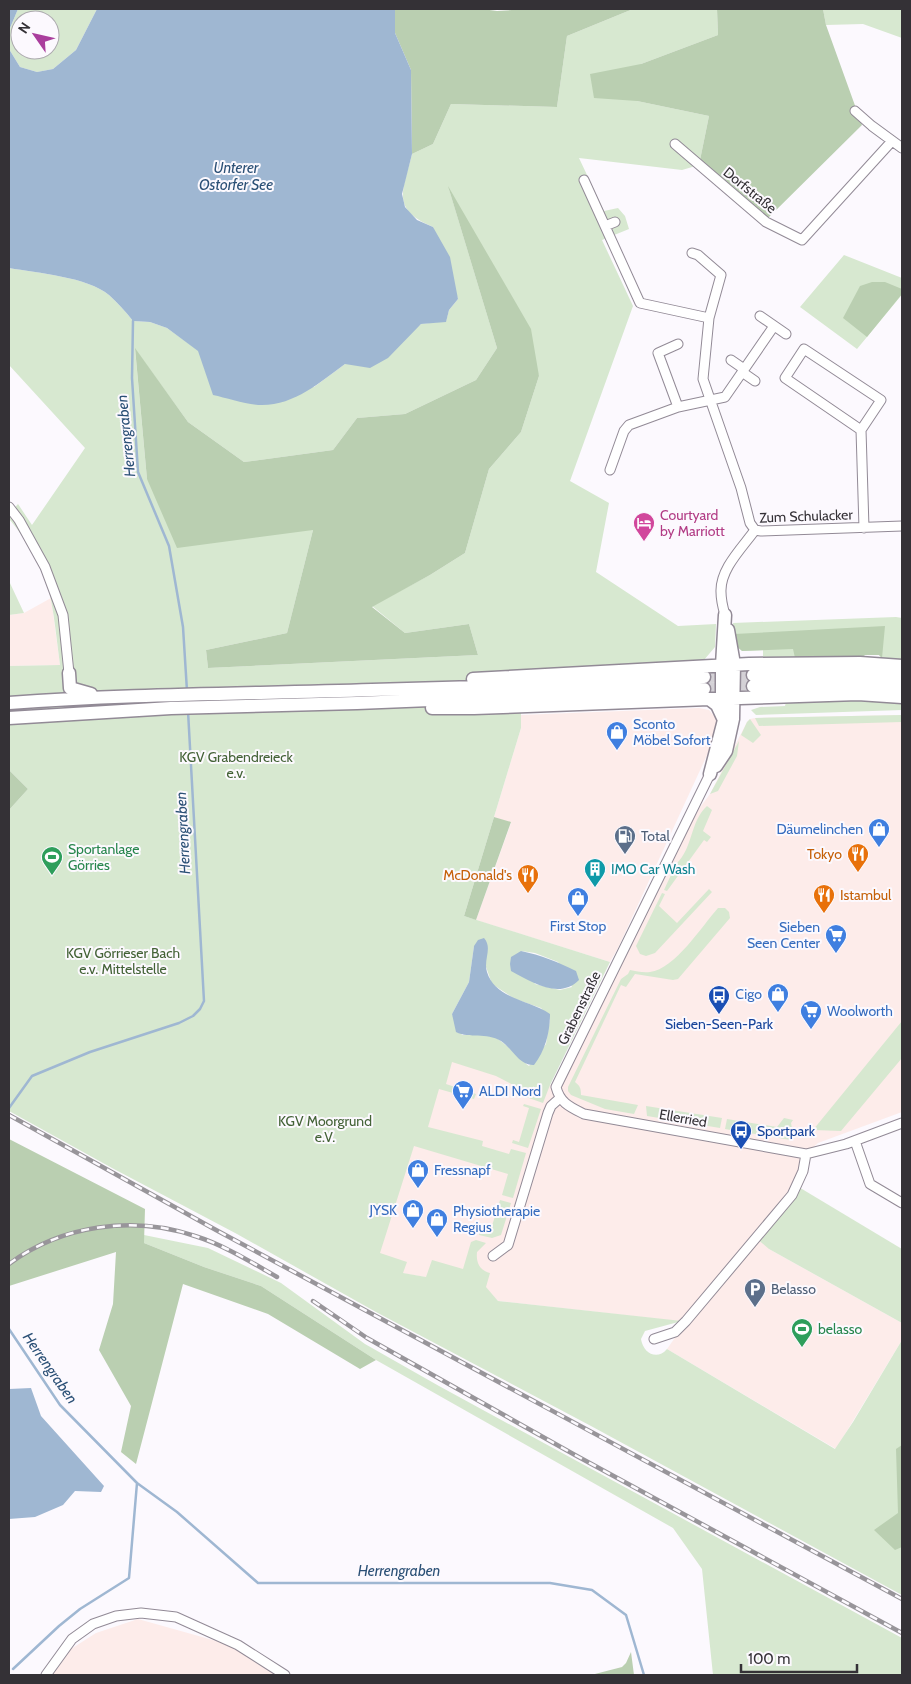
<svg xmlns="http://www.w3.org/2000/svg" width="911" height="1684" viewBox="0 0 911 1684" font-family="Cabin,sans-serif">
<rect width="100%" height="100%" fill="#fcf9fe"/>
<path fill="#fdecea" d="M51 598 60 665 9 666V615L24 613Z
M699 708 709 710 715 717 718 728 714 740 618 948 610 962 476 920 511 823 494 817 521 728V715Z
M902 715V1112L818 1143 806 1154 769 1249 902 1323V1340L836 1449 667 1349 686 1322 498 1301 485 1287 353 1265 427 1040 560 1088 698 810 710 794 747 722 750 719 755 718Z
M138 1619 227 1644 277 1675H44L71 1649 96 1633Z"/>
<path fill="#d7e8d0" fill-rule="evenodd" d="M18 9H97L76 50 53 69 37 72 20 67 9 49 10 28ZM20 20H50V50H20Z
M633 9H717L718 35 641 64 637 101 709 116 699 165 682 170 579 158 604 211 618 208 625 216 629 229 602 240 633 306 570 481 609 503 596 572 678 626 716 624 715 647 704 660 521 670V728L464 916 610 962 550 1085 543 1103 523 1096 525 1091 496 1076 452 1062 446 1084 476 1094 474 1099 439 1089 428 1127 483 1141 482 1146 509 1154 511 1149 526 1153 513 1198 502 1195 508 1174 414 1146 380 1253 407 1262 403 1273 426 1277 432 1260 463 1269 471 1242 476 1240 486 1243 477 1252C476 1262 479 1270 490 1273L486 1287 498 1301 682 1321 645 1331 641 1339C643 1353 657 1361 667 1349L835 1449 853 1422 902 1340V1595L591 1426 376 1312 237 1234 112 1168 9 1111V810L28 789 9 770V666L60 665C57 643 55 621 51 600 47 576 25 536 9 519V514L18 504 32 525 85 448 9 365V268C37 273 88 277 109 295 118 303 126 312 133 321L150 322 167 328 199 351 205 370 314 387 345 364 415 329 421 324 446 321 449 310 458 299 433 227C390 209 403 191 412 154L433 144 451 104 557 107 567 36ZM449 189 539 376 521 432 489 469 465 553 430 575 372 606 405 633 469 624 478 655 208 668 206 650 287 633 313 530 147 479 135 349 188 422 244 462 333 450 357 418 405 414 476 380 497 348ZM474 946 486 956 485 964 492 984 515 999 541 1008 550 1020 546 1044 529 1066C518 1058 503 1039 491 1036 482 1034 471 1035 462 1035L452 1014 469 982ZM521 951 535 953 558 962 572 987 560 990 535 984Z
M823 9H902V38L863 24 826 25Z
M844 255 902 278V294L900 297 857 349 800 307Z
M9 581 24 613 9 615Z
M896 617 902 618V660L882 658 879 655H865C857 662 779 657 763 657V650L742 651 734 634 733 623Z
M805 698 902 700V710L756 715 751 710 760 707 785 706 786 702Z
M902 715V722L759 726 755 718Z
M750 719 761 735 753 743 741 735 747 722Z
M739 741 737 756 718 791 710 794Z
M707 806 712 810 703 831 711 837 707 842 704 840 667 891 664 890 676 864C693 849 690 821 707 806Z
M709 889 712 892 655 953 646 956 640 954 636 946 662 893 665 894 659 906 677 923Z
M718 908H725L729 912 730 918 678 979 673 980 635 974 626 987 621 985 575 1082C580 1086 581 1088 581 1095L638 1105 634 1114 605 1109 571 1095 568 1091V1087L621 979 628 974 630 970C636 971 643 973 650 972 675 969 702 926 718 908Z
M902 1021V1058L841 1131 813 1130Z
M524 1104 541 1109 528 1148 512 1143 513 1140 519 1142 529 1108 523 1106Z
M646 1106 722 1118 720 1128 647 1116Z
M784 1118 793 1120 791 1123 793 1134 791 1140 725 1129 727 1119 777 1127Z
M797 1186 902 1249V1323L769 1249 756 1238Z
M500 1200 511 1203 501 1235 492 1238 479 1235 481 1226 491 1229Z
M144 1235 208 1248 281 1283 365 1344 439 1386 902 1638V1675H713L702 1569 673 1528 376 1360 261 1286 204 1267 144 1243Z"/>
<path fill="#bacfb1" d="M395 9H482L497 11 528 9H633L567 36 557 107 451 104 433 144 412 154 411 70 395 33Z
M717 9H823L826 25 862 125 765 221 699 165 709 116 637 101 594 98 590 74 641 64 718 35Z
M448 186 531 329 539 376 521 432 489 469 465 553 430 575 372 607 405 633 469 624 478 655 208 668 206 650 287 633 313 530 177 548 147 479 135 348 188 422 244 462 333 450 357 418 405 414 476 380 497 348Z
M872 282H885L902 289V294L867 337 843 318 860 286Z
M885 626 882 658 879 655H865L862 657 795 658 793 649 742 651 736 646 734 634Z
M9 770 28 789 9 810Z
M494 817 511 822 476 920 464 916Z
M9 1139 145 1209 144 1243 204 1267 261 1286 376 1360 360 1369 268 1314 183 1284 136 1464 121 1452 131 1406 99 1350 113 1304 116 1252 9 1286Z
M902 1445V1547L895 1550 874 1530 898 1513 896 1449Z
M631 1652 634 1675H591L622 1667 626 1663Z"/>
<path fill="#9fb7d2" d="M9 9H18L10 28 9 49 20 67 37 72 53 69 76 50 97 9H395V33L411 70 412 154 402 194 405 207 417 220 433 227 450 257 458 299 449 310 446 322 421 324 388 358 370 368 345 364C320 382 295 405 262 405 248 405 227 398 213 395L198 351 167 328 150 322 133 321C126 312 118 303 109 295 88 277 37 273 9 268Z
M484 938C493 948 483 960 487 972 495 999 530 1000 550 1014 550 1033 545 1051 534 1065 519 1066 512 1048 501 1041 486 1032 470 1039 456 1032L452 1014 469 982 474 946 478 940Z
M521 951C541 955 558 962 576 971L579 980C559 1000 532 982 511 971L510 964 511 957Z
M31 1388 41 1416 104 1486 101 1492 75 1491 63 1505 35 1517 9 1519V1389Z"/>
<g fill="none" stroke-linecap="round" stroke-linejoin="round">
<path stroke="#9fb7d2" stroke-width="2.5" d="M133 321 132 378 138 472 169 546 183 627 187 691
M9 1108 32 1076 90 1052 179 1023 193 1016 200 1009 204 1001 188 711
M9 1329 60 1405 137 1483 177 1512 258 1583H550L592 1590 626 1615 644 1675
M13 1669 59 1626 80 1609 129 1578 137 1483"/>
<path stroke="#d4d1d6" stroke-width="12" stroke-dasharray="12 6" stroke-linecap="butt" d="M704 677 753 675
M704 689 753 686"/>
<g stroke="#928a96" stroke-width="11">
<path id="minor" d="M855 111 872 126 902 148
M675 144 766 222 802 240 892 141
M584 180 640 303 709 318
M605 226 615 222
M692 253 698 255 721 275 709 318 703 379 741 488 750 523 755 530
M760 316 786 334
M731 360 744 369
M742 372 755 381
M678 407 658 353 678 344
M861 430 785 378 804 349 881 400 861 430 864 528
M610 470 624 431 629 425 678 407 725 397 774 326
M9 507 19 520 45 567 63 615 69 673
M725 615C723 608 721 600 721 592 720 569 742 548 755 530L761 531 902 526
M710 774 556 1087C560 1103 570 1107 584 1114L806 1154 846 1144 902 1123
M855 1141 870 1184 902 1203
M493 1256 508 1245 548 1113 551 1106 560 1098
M654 1339 675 1332 686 1321 792 1195 803 1171 806 1154
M46 1675 72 1639 93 1624 116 1616 141 1613 176 1617 238 1645 285 1675"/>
</g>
<g stroke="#928a96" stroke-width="15">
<path id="highway" d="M728 630 734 664 733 719
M69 673 70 688
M753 675 814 673 902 675
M473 679 749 664 860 663 902 666
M753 686 811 684 902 686
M70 688 91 694
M709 699 858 694 902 697
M9 703C130 694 251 694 372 690 483 687 594 683 704 677
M432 708H474L709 699 717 705 724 720
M9 718 171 708 357 703 704 689
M716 766 726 751 733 719
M710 774 724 720 722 699V665L725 615"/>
</g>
<use href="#minor" stroke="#fff" stroke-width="9"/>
<use href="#highway" stroke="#fff" stroke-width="12"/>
<g stroke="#98959a" stroke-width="4.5">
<path id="rail" d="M9 1115 216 1230 902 1599
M9 1264C61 1225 134 1215 195 1236 224 1245 251 1262 277 1277
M313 1301 367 1338 575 1455 902 1633"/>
</g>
<use href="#rail" stroke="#fcf9fe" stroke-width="2.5" stroke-dasharray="8" stroke-linecap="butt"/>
</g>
<defs>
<g id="hotel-pin" transform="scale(1.125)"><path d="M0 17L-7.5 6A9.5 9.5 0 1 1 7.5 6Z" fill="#d1479c" stroke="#fcf9fe"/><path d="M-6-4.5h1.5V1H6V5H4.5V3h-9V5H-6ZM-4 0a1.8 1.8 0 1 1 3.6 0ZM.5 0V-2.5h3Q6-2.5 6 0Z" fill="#fff"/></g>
<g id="shop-pin" transform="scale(1.125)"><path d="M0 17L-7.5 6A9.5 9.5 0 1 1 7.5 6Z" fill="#3f7fe0" stroke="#fcf9fe"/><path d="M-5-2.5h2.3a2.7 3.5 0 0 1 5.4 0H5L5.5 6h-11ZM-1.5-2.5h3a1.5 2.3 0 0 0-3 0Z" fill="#fff"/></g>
<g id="fuel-pin" transform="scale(1.125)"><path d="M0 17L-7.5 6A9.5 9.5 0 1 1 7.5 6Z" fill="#5c6f8a" stroke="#fcf9fe"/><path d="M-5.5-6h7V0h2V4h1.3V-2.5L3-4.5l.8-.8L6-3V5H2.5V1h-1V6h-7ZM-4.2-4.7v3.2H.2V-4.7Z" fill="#fff"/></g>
<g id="restaurant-pin" transform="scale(1.125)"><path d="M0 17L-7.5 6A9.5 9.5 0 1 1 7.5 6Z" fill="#e8710a" stroke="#fcf9fe"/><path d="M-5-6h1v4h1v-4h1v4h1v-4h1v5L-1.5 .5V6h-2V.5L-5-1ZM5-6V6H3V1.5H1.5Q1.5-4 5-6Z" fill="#fff"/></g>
<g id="stadium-pin" transform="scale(1.125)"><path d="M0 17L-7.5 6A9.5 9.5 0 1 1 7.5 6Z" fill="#2e9e5b" stroke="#fcf9fe"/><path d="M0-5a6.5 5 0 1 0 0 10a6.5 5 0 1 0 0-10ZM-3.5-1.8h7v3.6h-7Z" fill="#fff"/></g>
<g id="building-pin" transform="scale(1.125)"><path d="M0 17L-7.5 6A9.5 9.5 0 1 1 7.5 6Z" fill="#0f9aa8" stroke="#fcf9fe"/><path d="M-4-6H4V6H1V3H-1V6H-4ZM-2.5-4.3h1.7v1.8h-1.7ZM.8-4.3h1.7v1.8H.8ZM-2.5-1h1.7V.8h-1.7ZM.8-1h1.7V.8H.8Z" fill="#fff"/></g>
<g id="supermarket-pin" transform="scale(1.125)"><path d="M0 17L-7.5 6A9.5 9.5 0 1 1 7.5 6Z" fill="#3f7fe0" stroke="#fcf9fe"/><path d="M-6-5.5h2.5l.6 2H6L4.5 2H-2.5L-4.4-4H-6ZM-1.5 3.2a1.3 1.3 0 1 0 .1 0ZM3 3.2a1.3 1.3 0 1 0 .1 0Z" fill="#fff"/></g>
<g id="bus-pin" transform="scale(1.125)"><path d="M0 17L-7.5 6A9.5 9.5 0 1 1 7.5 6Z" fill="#1a4fb4" stroke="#fcf9fe"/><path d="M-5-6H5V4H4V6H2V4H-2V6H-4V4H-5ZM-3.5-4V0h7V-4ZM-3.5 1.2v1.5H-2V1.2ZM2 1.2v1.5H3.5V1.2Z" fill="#fff"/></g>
<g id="parking-pin" transform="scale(1.125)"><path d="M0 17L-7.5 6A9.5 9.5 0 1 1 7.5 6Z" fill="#5c6f8a" stroke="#fcf9fe"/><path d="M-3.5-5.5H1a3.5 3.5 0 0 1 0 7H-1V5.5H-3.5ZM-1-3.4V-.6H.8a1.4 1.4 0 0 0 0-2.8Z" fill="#fff"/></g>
</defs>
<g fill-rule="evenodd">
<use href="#hotel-pin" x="644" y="523"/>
<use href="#shop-pin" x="617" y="732"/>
<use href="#shop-pin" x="879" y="829"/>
<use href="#fuel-pin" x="625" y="836"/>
<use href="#restaurant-pin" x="858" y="854"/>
<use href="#stadium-pin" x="52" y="857"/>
<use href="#building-pin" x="595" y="869"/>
<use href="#restaurant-pin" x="528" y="875"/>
<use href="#restaurant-pin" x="824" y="895"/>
<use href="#shop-pin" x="578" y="898"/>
<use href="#supermarket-pin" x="836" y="935"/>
<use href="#shop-pin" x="778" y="994"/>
<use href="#bus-pin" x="719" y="996"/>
<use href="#supermarket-pin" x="811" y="1011"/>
<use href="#supermarket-pin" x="463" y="1091"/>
<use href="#bus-pin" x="741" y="1131"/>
<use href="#shop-pin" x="418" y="1170"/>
<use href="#shop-pin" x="413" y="1210"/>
<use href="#shop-pin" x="437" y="1219"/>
<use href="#parking-pin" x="755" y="1289"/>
<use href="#stadium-pin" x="802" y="1329"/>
</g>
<g text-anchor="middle" stroke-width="4" stroke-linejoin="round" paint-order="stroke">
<g font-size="14" fill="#343136" stroke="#fcf9fe">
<text transform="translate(750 190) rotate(39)" y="5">Dorfstraße</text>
<text transform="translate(806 516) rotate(-2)" y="5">Zum Schulacker</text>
<text transform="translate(579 1008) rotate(-64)" y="5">Grabenstraße</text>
<text transform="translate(683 1118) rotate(10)" y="5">Ellerried</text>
</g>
<g font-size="14" fill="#b23c85" stroke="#fcf9fe" text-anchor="start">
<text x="660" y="520">Courtyard<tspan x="660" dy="16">by Marriott</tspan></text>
</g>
<g font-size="14" fill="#366cbe" stroke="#fcf9fe" text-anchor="start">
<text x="633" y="729">Sconto<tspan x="633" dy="16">Möbel Sofort</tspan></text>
<text x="863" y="834" text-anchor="end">Däumelinchen</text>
<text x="578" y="931" text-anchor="middle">First Stop</text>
<text x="820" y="932" text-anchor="end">Sieben<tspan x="820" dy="16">Seen Center</tspan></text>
<text x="762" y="999" text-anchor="end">Cigo</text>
<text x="827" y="1016">Woolworth</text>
<text x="479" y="1096">ALDI Nord</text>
<text x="434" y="1175">Fressnapf</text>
<text x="397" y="1215" text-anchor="end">JYSK</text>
<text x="453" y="1216">Physiotherapie<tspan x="453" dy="16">Regius</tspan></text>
</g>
<g font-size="14" fill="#436236" stroke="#fcf9fe">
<text x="236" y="762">KGV Grabendreieck<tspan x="236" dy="16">e.v.</tspan></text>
<text x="123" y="958">KGV Görrieser Bach<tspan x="123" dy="16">e.v. Mittelstelle</tspan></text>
<text x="325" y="1126">KGV Moorgrund<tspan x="325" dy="16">e.V.</tspan></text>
</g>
<g font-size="14" fill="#4e5e75" stroke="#fcf9fe" text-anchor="start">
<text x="641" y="841">Total</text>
<text x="771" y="1294">Belasso</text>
</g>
<g font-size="14" fill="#27864d" stroke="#fcf9fe" text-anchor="start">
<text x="68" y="854">Sportanlage<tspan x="68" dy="16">Görries</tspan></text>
<text x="818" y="1334">belasso</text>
</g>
<g font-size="14" fill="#c56008" stroke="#fcf9fe" text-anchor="end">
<text x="842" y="859">Tokyo</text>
<text x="512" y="880">McDonald's</text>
<text x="840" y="900" text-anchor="start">Istambul</text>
</g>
<g font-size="14" fill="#0d838f" stroke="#fcf9fe" text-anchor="start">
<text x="611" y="874">IMO Car Wash</text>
</g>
<g font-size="14" fill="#164399" stroke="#fcf9fe">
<text x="719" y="1029">Sieben-Seen-Park</text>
<text x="757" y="1136" text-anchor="start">Sportpark</text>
</g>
<g font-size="15" font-style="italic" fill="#2b5076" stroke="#fcf9fe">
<text x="236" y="173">Unterer<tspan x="236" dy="17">Ostorfer See</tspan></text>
<text transform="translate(126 436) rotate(-96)" y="5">Herrengraben</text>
<text transform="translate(183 833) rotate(-93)" y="5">Herrengraben</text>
<text transform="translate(50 1368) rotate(55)" y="5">Herrengraben</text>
<text x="399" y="1576">Herrengraben</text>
</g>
</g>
<rect width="911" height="1684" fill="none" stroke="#343136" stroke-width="20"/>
<g transform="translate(35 35) rotate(304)"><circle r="24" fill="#fcf9fe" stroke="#aca9ae"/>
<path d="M0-4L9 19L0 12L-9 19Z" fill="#aa3e9d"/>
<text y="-8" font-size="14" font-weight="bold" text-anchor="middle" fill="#343136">N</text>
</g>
<path d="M741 1664v8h116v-8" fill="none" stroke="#343136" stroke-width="2.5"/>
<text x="748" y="1664" font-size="15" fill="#343136" stroke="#fcf9fe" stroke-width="4" paint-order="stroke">100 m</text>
</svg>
